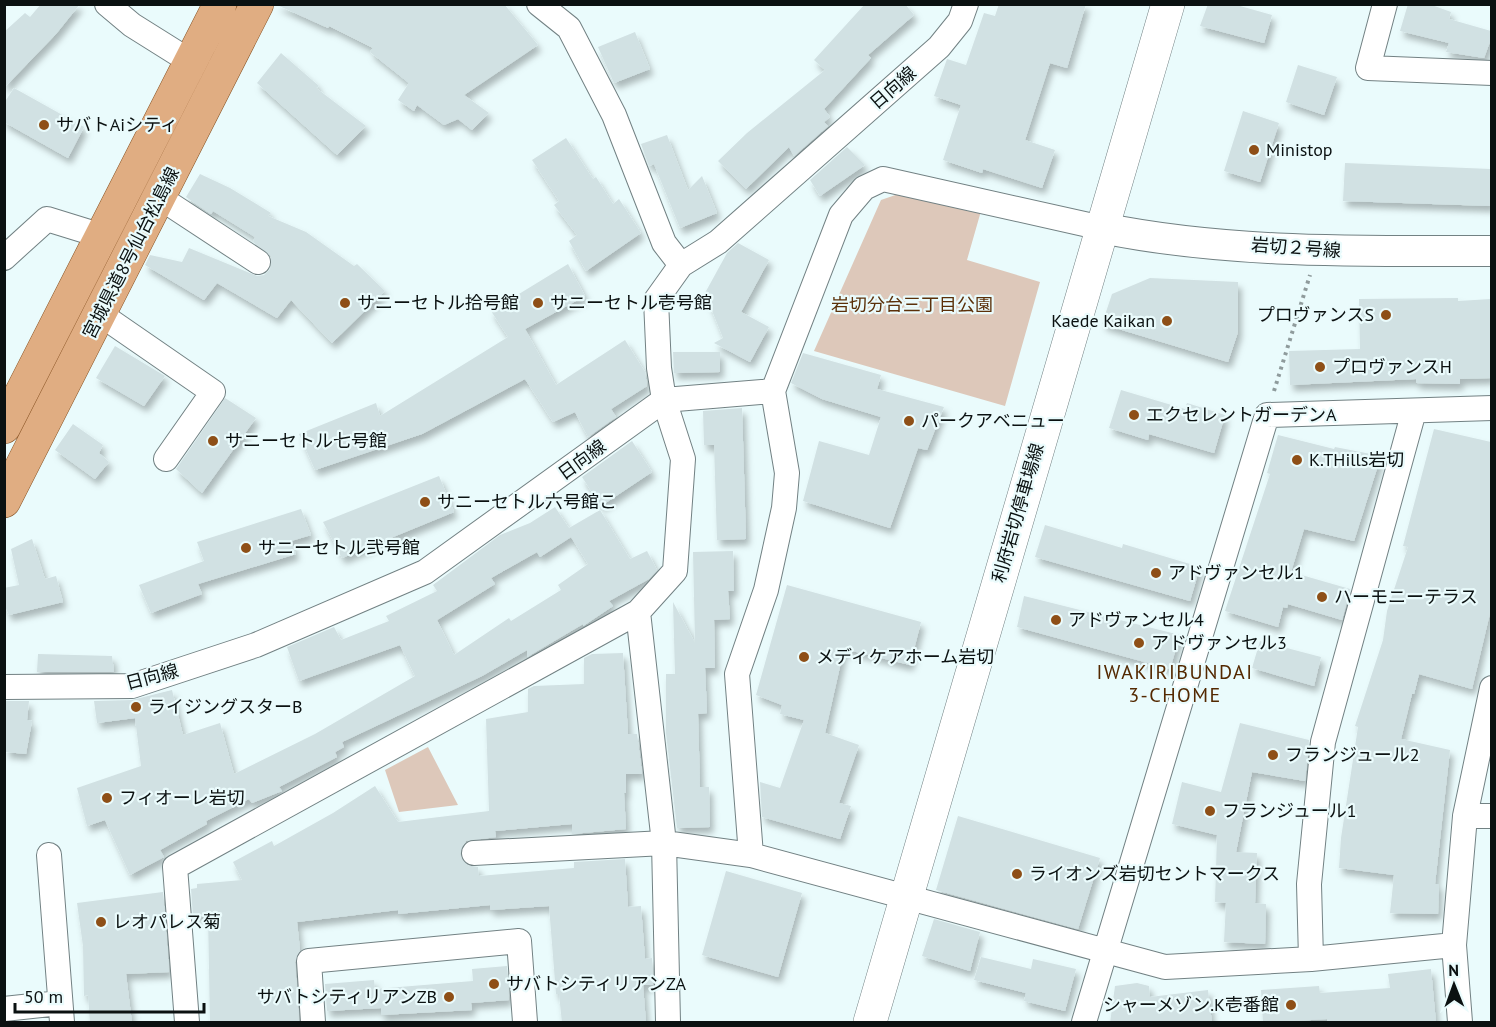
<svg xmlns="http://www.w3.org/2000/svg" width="1496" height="1027" viewBox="0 0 1496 1027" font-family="'PT Sans','Noto Sans JP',sans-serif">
<defs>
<filter id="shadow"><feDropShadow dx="3.5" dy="6" stdDeviation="3" flood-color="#0004"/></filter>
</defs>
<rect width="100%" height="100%" fill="#eafbfc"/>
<path fill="#ddc8ba" d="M907 191 981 211 967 260 1040 282 1005 406 814 351 881 200Z
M428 747 458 805 399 812 385 770Z"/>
<path fill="#d1e1e3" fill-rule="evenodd" filter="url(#shadow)" d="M41 4H80L56 34 4 88V32L25 13 30 17Z
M275 4H504L538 45 464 95 489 113 472 130 458 119 444 125 417 105 414 111 398 100 409 83 370 52 373 48 329 26 328 28Z
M865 4H905L914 15 868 55 871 58 824 109 830 117 824 122 828 126 794 156 789 147 746 189 718 161 747 133 825 70 814 60Z
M999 4H1086L1067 68 1050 63 1025 140 1055 150 1042 188 983 169 982 173 943 160 961 105 934 96 947 59 966 65 984 13 995 16Z
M1208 4H1233L1272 15 1264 43 1200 26Z
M1408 4H1429L1451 12 1449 19 1491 31V39L1484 58 1446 52 1449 43 1400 31Z
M635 32 650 69 614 83 598 47Z
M281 53 319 86 316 88 366 126 337 155 257 83Z
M1298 65 1337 77 1324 115 1286 102Z
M14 88 84 127 68 158 4 122V103Z
M1243 111 1279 123 1260 182 1224 171Z
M667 135 688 190 702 176 717 213 680 228 654 164 649 166 641 144Z
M566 138 593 179 596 177 613 204 619 199 641 233 586 271 569 241 577 235 554 205 559 201 532 160Z
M847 147 865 165 820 196 810 180Z
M1345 163 1491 169V206L1343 201Z
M200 174 230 188 271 213 268 216 306 232 354 266 357 264 385 291 332 343 291 300 277 318 217 283 204 300 145 265 150 255 182 262 189 248 257 276 264 275 270 269 271 256 253 242 255 237 213 211 211 214 186 197Z
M738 243 769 260 741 312 769 327 750 362 714 343 723 338 705 293 727 253Z
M568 264 585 296 525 329 556 385 625 340 645 372 647 386 611 409 616 417 588 437 575 412 553 422 525 379 422 434 315 470 299 434 376 403 380 416 508 337 491 311Z
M1150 278 1238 282V332L1228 362 1102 324 1112 294Z
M1458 298V301L1491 299V378L1460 379V384L1416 383V379L1290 385 1289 351 1360 349 1359 299Z
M115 346 165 376 144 406 96 378Z
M673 352H720V372L674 373Z
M803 353 881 375 877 389 944 407 927 450 918 448 890 528 803 501 819 441 869 455 881 417 822 399 791 383Z
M1121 390 1185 409 1187 403 1225 415 1214 453 1149 434 1148 440 1109 428Z
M225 398 256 418 202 493 176 469Z
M742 408 746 539 717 540 714 445H704L703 411Z
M73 424 103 445 99 453 109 462 95 479 55 450Z
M1434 429 1491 442V609L1472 689 1419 674 1414 694H1412L1401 739 1450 750 1435 884H1439L1438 914 1390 913 1394 875 1339 868 1341 838 1358 727 1355 726 1383 640 1387 611 1408 547 1403 546Z
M1278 435 1334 449 1335 447 1381 456 1354 541 1304 529 1291 572 1350 589 1342 620 1288 604 1287 608 1283 607 1278 627 1225 611 1270 474 1267 473Z
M632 441 652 472 601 506 582 477Z
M439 476 454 512 342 558 323 522Z
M555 507 569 528 600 510 630 559 647 551 657 570 649 579 609 601 613 606 583 626V624L527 657V650L482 676 342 742 344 747 335 752 337 757 279 787 282 791 252 803 249 799 206 821 207 824 160 850 164 857 130 875 105 820 87 826 77 788 141 766 135 718 97 723 94 701 132 700 172 690 183 735 220 723 234 774 315 734 415 676 400 645 299 681 287 647 334 627 341 640 389 621 386 616 437 591 433 585 500 535 530 523ZM571 537 588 564 558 585 561 590 511 621 509 618 454 655 437 620 495 584 491 578 537 552 540 557Z
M301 509 311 535 291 541 296 554 198 584 202 594 151 613 139 585 204 561 197 542Z
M1045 525 1122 548 1123 544 1200 567 1190 601 1035 557Z
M32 539 45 579 56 576 63 602 9 615 4 604V588L19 585 11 549Z
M733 551 734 591H728L730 619 714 620 715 668H705L707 713 698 714 700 787H709L710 827 677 828 666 733V674H675L673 602 695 643 693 552Z
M787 585 921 622 910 665 844 649 825 733 859 745 839 803 851 806 840 839 762 817 760 782 780 788 804 720 780 714 782 705 756 695Z
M1024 596 1180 635 1170 669 1017 627Z
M1260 641 1321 657 1314 686 1252 668Z
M623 653 628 734H637L642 774H626V793H624L626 829 572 834V824L495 831 496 837 466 841 460 854 467 865 478 867 479 876 574 868V862L625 859 628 907 641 906 645 959 652 958 653 985H643L646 1023H562L559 994H556L549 906 490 910V905L398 914V910L297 922 300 950 295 962 299 1023H210L208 915 193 916 191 889 197 888V884L242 880 233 862 272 841 274 846 333 813 375 786 398 822 489 811 486 719 528 712V689L534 686 584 684V658L592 654Z
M38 654 112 656 114 672H37Z
M4 701H29L27 720 32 721 26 754 6 752Z
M1240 723 1309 740 1305 781 1252 772 1236 852 1257 853 1255 903 1266 904 1265 944 1224 942 1226 903 1215 902 1217 835 1172 824 1182 782 1221 792Z
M958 816 1100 858 1078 929 936 890Z
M726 871 802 893 778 977 702 955Z
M163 892 169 972 126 974 132 1023H90L88 995 84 996 83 946 77 903Z
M934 919 980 932 970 971 922 956Z
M981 957 1031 969 1033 959 1076 969 1065 1011 1024 1001 1026 993 974 980Z
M507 966 509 1000 471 1003 472 1010 381 1015V1008L327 1011 325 984 374 980 375 989 473 981 472 969Z
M1431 969 1436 1023H1327V1019L1263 1023 1261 990 1319 986 1320 993 1390 988 1388 974Z
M1137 983 1149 986 1150 997 1208 990 1212 1023H1110L1115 986Z"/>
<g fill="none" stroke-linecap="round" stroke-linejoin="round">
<g stroke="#728183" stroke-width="26">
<path id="minor" d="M107 4 132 25 191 62
M539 4 569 28 614 115 664 243 681 265
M1385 4 1368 68 1492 73
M159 197 258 262
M4 258 47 219 102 236
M100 314 213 392 166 459
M664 400 773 391 841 215 864 188 883 179 1102 228
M4 687 132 686 256 645 425 572 664 400
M1465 816H1492
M474 853 664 843 751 855 1165 967 1311 959 1454 945
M49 855 62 1022
M751 855 737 674 766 590 784 508 787 473 773 391
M1311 959 1309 884 1323 742 1414 411
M4 1009 60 1003
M187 1022 175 867 638 612
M313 1022 309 961 519 941 525 1022
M668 1022 664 843 638 612 675 571 683 459 664 400 659 368 656 300 681 265 718 242 939 47 960 21 966 4
M1084 1022 1267 415 1492 408
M1460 1022 1454 945 1465 816 1492 688"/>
</g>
<g stroke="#728183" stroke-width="32">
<path id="tertiary" d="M1102 228C1229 254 1362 251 1492 251"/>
</g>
<g stroke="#728183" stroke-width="34">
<path id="secondary" d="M870 1022 1168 4"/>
</g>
<g stroke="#885324" stroke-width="34">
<path id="primary" d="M4 427 220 4
M4 501 257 4"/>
</g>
<path stroke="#8f9b9c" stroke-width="4" stroke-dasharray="3 4.5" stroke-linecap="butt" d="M1274 391 1310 275"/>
<use href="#minor" stroke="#fff" stroke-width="24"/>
<use href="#tertiary" stroke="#fff" stroke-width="30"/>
<use href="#secondary" stroke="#fff" stroke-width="33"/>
<use href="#primary" stroke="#e0ad82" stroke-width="33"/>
</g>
<g fill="#8e4f17" stroke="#eafbfc" stroke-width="2">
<circle cx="44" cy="125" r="6"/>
<circle cx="1254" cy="150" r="6"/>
<circle cx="345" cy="303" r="6"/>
<circle cx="538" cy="303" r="6"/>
<circle cx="1386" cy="315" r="6"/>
<circle cx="1167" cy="321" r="6"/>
<circle cx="1320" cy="367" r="6"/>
<circle cx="1134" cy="415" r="6"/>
<circle cx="909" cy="421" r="6"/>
<circle cx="213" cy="441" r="6"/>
<circle cx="1297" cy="460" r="6"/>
<circle cx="425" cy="502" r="6"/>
<circle cx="246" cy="548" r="6"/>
<circle cx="1156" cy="573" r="6"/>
<circle cx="1322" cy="597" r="6"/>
<circle cx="1056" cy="620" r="6"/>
<circle cx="1139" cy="643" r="6"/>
<circle cx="804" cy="657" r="6"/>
<circle cx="136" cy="707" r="6"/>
<circle cx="1273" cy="755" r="6"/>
<circle cx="107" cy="798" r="6"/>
<circle cx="1210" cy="811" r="6"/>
<circle cx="1017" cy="874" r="6"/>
<circle cx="101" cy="922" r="6"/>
<circle cx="494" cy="984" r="6"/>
<circle cx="449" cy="997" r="6"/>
<circle cx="1291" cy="1005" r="6"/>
</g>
<g text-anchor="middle" stroke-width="4.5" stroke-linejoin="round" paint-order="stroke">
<g font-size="18" fill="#0b1111" stroke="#eafbfc">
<text transform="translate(893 88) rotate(-41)" y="6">日向線</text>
<text transform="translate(1296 248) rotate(4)" y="6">岩切２号線</text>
<text transform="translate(131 253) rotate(-63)" y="6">宮城県道8号仙台松島線</text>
<text transform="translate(582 460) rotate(-36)" y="6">日向線</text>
<text transform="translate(1018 513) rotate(-74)" y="6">利府岩切停車場線</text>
<text transform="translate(152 677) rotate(-15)" y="6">日向線</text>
</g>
<g font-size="18" fill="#0b1111" stroke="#eafbfc" text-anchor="start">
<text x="56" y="131">サバトAiシティ</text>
<text x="1266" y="156">Ministop</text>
<text x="357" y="309">サニーセトル拾号館</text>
<text x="550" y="309">サニーセトル壱号館</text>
<text x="1374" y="321" text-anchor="end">プロヴァンスS</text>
<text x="1155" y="327" text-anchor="end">Kaede Kaikan</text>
<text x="1332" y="373">プロヴァンスH</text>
<text x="1146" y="421">エクセレントガーデンA</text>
<text x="921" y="427">パークアベニュー</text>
<text x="225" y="447">サニーセトル七号館</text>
<text x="1309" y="466">K.THills岩切</text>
<text x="437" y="508">サニーセトル六号館こ</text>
<text x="258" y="554">サニーセトル弐号館</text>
<text x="1168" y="579">アドヴァンセル1</text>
<text x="1334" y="603">ハーモニーテラス</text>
<text x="1068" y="626">アドヴァンセル4</text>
<text x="1151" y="649">アドヴァンセル3</text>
<text x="816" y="663">メディケアホーム岩切</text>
<text x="148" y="713">ライジングスターB</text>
<text x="1285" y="761">フランジュール2</text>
<text x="119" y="804">フィオーレ岩切</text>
<text x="1222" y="817">フランジュール1</text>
<text x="1029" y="880">ライオンズ岩切セントマークス</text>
<text x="113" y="928">レオパレス菊</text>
<text x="506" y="990">サバトシティリアンZA</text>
<text x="437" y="1003" text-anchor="end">サバトシティリアンZB</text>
<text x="1279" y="1011" text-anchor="end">シャーメゾン.K壱番館</text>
</g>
<g font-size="18" fill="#5b3009" stroke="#eafbfc">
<text x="912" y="311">岩切分台三丁目公園</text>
</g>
<g font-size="20" letter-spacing="1.5" fill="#532800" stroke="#eafbfc">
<text x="1175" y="679">IWAKIRIBUNDAI<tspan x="1175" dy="23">3-CHOME</tspan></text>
</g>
</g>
<rect width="1496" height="1027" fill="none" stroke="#0b1111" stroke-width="12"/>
<g transform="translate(1454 985) rotate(359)" stroke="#eafbfc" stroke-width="4.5" paint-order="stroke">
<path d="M0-4.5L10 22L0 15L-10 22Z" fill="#0b1111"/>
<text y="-9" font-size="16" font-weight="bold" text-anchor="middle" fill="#0b1111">N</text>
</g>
<path d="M15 1003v9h189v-9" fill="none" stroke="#0b1111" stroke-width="3"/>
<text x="24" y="1003" font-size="18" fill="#0b1111" stroke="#eafbfc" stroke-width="4.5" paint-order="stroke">50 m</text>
</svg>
